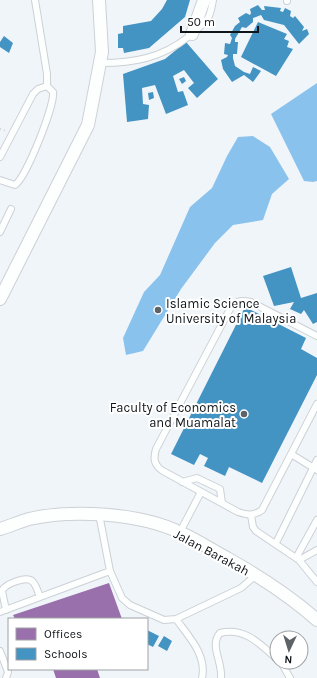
<svg xmlns="http://www.w3.org/2000/svg" width="317" height="678" viewBox="0 0 317 678" font-family="Karla,sans-serif">
<rect width="100%" height="100%" fill="#f0f5fa"/>
<path fill="#8ac2ee" d="M317 83V181L313 182 304 181 271 114Z
M253 136 270 147 289 179 272 194 263 220 233 225 215 243 181 289 143 351 126 355 123 338 144 292 160 275 190 207 212 188 227 156 238 137Z"/>
<path fill="#9970ab" d="M109 583 122 619H15L13 615Z
M53 669H97L100 678H56Z"/>
<path fill="#4393c3" d="M167 0H190L185 17 149 48 124 53 123 48H118V34L123 33V26L151 21 162 9Z
M258 5 262 10H265L264 6 281 8 280 11 283 12 285 8 291 11 290 16 293 18 295 16 304 27 302 31 307 29 309 34 299 44 284 25 264 20 261 15 253 18V22L246 28 242 27 235 39V42H238L237 54H233V58L235 66 244 72 250 74 253 67 261 71 253 82 244 75 232 82 223 69 221 60 227 57 228 55 224 54 225 43 230 44 232 38 230 35 235 26 240 22 238 18 246 13 250 15 251 13 250 9Z
M258 22 287 34 284 39 289 41 287 47 293 49 276 76 241 57Z
M4 36 13 43 9 53 0 47V42Z
M186 42 218 79 197 98 188 88 194 83 184 70 173 76 178 92 183 91 188 105 166 114 155 85 142 88 143 104 149 105 148 119 127 122 123 74 165 59Z
M184 77 186 81 182 84 179 79Z
M153 92 154 98 149 100 148 93Z
M291 267 301 298 317 293V322L313 324 304 310 301 314 290 309 294 302 274 306 263 276Z
M245 307 306 338 301 349 317 358V375L262 483 229 467 225 476 204 466 208 458 200 454 194 465 171 454Z
M147 630 159 636 153 647 147 644Z
M164 636 172 641 167 651 158 646Z"/>
<g fill="none" stroke-linecap="round" stroke-linejoin="round">
<g stroke="#ccd1d5" stroke-width="8">
<path id="lane" d="M35 0 47 74V86
M287 1V0
M101 63C133 63 162 58 188 37 195 31 203 25 208 18 211 13 212 5 213 0
M0 157 33 94 38 89 47 86
M0 180 15 185C26 178 55 105 53 92L47 86
M0 232 11 209
M317 336 251 302C242 300 237 300 231 307L156 449C153 459 154 465 163 471L238 512C247 515 254 516 262 510L317 404
M291 454 317 470
M182 482 197 478 220 489 222 503
M99 514 110 571 122 598 130 605 164 620 176 619C189 637 207 655 202 678
M251 515 253 527 256 531 299 560 317 582
M180 532 201 492
M276 543 317 460
M296 558 317 520
M299 560 317 550
M6 610 2 591C5 584 27 575 33 582 36 585 38 592 40 597
M0 612 110 571
M176 619 241 588 256 575
M0 651 8 672 6 678
M281 662 290 678
M221 678C223 663 209 645 220 633 245 627 260 644 277 659"/>
</g>
<g stroke="#ccd1d5" stroke-width="14">
<path id="street" d="M192 34 204 0
M0 299 88 125 102 52 99 0
M0 529C10 526 19 522 29 519 72 509 141 513 181 533 197 540 212 550 227 558 259 576 289 595 317 620"/>
</g>
<path stroke="#d1d3d4" stroke-width="2" stroke-dasharray="1 3" stroke-linecap="butt" d="M0 129 6 131"/>
<use href="#lane" stroke="#fdfefe" stroke-width="6"/>
<use href="#street" stroke="#fdfefe" stroke-width="12"/>
</g>
<g fill="#5e6368" stroke="#fff" stroke-width="1.5">
<circle cx="158" cy="310" r="4"/>
<circle cx="244" cy="414" r="4"/>
</g>
<g text-anchor="middle" stroke-width="4" stroke-linejoin="round" paint-order="stroke">
<g font-size="13" fill="#101519" stroke="#fff" text-anchor="start">
<text x="166" y="308">Islamic Science<tspan x="166" dy="15">University of Malaysia</tspan></text>
<text x="236" y="412" text-anchor="end">Faculty of Economics<tspan x="236" dy="15">and Muamalat</tspan></text>
</g>
<g font-size="13" fill="#101519" stroke="#fff">
<text transform="translate(212 552) rotate(28)" y="5">Jalan Barakah</text>
</g>
</g>
<rect x="8" y="618" width="140" height="52" fill="#ffffff" stroke="#9fa1a3"/>
<rect x="16" y="628" width="20" height="12" fill="#9970ab" stroke="#9fa1a3"/>
<text x="44" y="638" font-size="12" fill="#101519">Offices</text>
<rect x="16" y="648" width="20" height="12" fill="#4393c3" stroke="#9fa1a3"/>
<text x="44" y="658" font-size="12" fill="#101519">Schools</text>
<g transform="translate(289 650) rotate(184)"><circle r="19" fill="#ffffff" stroke="#9fa1a3"/>
<path d="M0-3L7 15L0 10L-7 15Z" fill="#5e6368"/>
<text y="-6" font-size="11" font-weight="bold" text-anchor="middle" fill="#101519">N</text>
</g>
<path d="M181 26v6h77v-6" fill="none" stroke="#101519" stroke-width="2"/>
<text x="187" y="26" font-size="12" fill="#101519" stroke="#ffffff" stroke-width="3" paint-order="stroke">50 m</text>
</svg>
